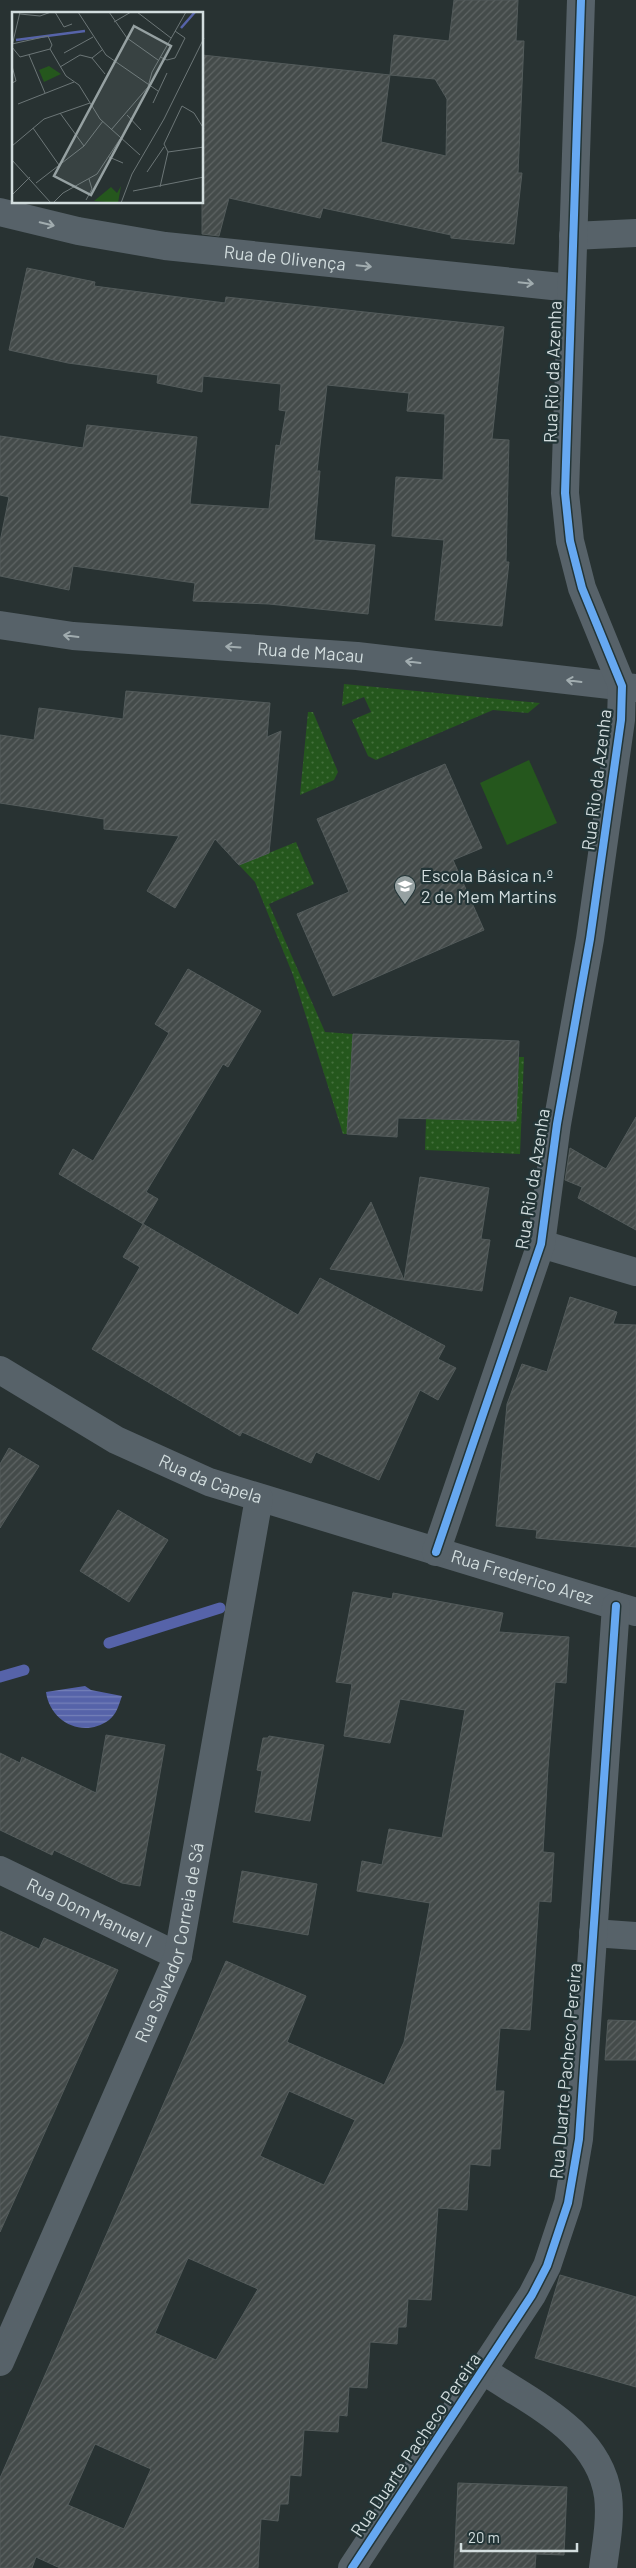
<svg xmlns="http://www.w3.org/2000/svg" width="636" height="2568" viewBox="0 0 636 2568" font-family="Barlow,sans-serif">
<defs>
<pattern id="grass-dots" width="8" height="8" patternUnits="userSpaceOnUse" patternTransform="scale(1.25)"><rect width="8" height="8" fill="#25571d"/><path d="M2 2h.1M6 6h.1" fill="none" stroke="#446f3d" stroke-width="1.8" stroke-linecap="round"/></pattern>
<pattern id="water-rules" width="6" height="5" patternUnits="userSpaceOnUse" patternTransform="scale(1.25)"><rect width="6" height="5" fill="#5663a9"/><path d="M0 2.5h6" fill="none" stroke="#7580b8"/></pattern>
<pattern id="building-hatch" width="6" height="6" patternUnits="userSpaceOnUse" patternTransform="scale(1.25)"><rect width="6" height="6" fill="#444b4a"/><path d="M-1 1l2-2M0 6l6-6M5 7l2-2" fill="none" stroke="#5e6464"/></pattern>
</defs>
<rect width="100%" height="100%" fill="#283232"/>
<path fill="url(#grass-dots)" d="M344 684 540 703 528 713 493 710 376 760 368 756 352 720 371 712 364 697 342 706Z
M308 712H313L338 772 334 780 300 795Z
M296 842 314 884 269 904 325 1032 353 1034 347 1134H343L293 975 255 882 239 865Z
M519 1057H524L520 1154 425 1150 426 1119 516 1121Z"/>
<path fill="#25571d" d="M529 760 557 823 507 845 480 783Z"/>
<path fill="url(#water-rules)" d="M85 1686 91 1690 122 1696C119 1704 117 1714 109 1720 83 1739 50 1722 46 1692Z"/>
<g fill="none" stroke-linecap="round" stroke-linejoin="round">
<path stroke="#5663a9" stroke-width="11" d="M109 1643 220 1608
M0 1677 24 1670"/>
</g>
<path fill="url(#building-hatch)" stroke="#535b5b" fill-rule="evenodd" d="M454 0H518L516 41H524L518 173H522L514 244 451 238V235L323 208 320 218 229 198 219 236 202 234V55L390 75 381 142 446 156 447 99 435 79 390 75 394 35 449 41Z
M27 268 95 282 94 286 225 303 226 297 504 327 492 439 509 440 506 562H509L502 626 435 620 444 540 392 536 396 477 443 480 445 414 407 411 409 393 327 385 317 471H320L314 540 375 545 368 614 269 604 193 601 195 583 73 566 69 590 0 576V542L9 497 0 495V436L83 448 87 425 197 437 190 504 269 509 276 445 280 446 286 411 279 410 281 384 203 376 202 392 157 383 158 375 68 363 9 350Z
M126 691 270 703 267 737 281 731 269 853 239 865 215 839 175 908 147 891 179 836 104 829V819L0 803V735L34 740 39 708 123 719Z
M445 764 482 848 453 860 484 930 333 996 297 914 349 892 317 819Z
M188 969 261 1011 228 1067 223 1064 146 1192 158 1199 143 1224 298 1315 320 1278 445 1346 438 1359 456 1368 438 1400 420 1390 379 1480 316 1452 311 1463 242 1432 240 1436 92 1349 140 1267 123 1257 143 1224 59 1174 73 1149 93 1161 169 1033 155 1024Z
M353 1034 519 1041 516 1121 398 1118 397 1137 347 1134Z
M636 1117V1230L578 1198 582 1187 565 1180 570 1148 606 1169Z
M420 1177 489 1188 481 1239 490 1240 482 1291 404 1280Z
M371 1202 404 1280 330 1269Z
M570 1297 617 1312 613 1324 636 1325V1547L536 1538 537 1530 496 1526 507 1404 522 1364 547 1372Z
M9 1448 39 1466 0 1528V1464Z
M118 1510 168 1540 129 1602 80 1571Z
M353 1592 392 1599 393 1593 503 1613 499 1632 569 1637 566 1683 555 1682 548 1768 543 1852 554 1853 551 1902 539 1901 530 2030 500 2028 495 2091H504L500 2149H491L490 2166 470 2164 467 2210 438 2208 431 2300 408 2299 406 2327H398L397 2344 370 2342 367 2388 349 2387 347 2416 339 2415 338 2432 304 2430 301 2476 290 2475 288 2504H280L278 2521 261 2519 258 2568H60L36 2557 32 2568H0V2478L226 1961 306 1996 287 2042 384 2085 404 2042 430 1903 357 1891 362 1861 382 1865 389 1829 442 1838 465 1710 400 1699 390 1743 344 1736 352 1684 336 1682ZM289 2091 355 2120 324 2185 260 2156ZM188 2258 258 2289 216 2360 155 2333ZM95 2444 151 2469 124 2529 68 2505Z
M106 1735 165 1745 140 1886 122 1883 54 1850 52 1855 0 1830V1753L20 1763 22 1757 96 1793Z
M269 1736 324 1745 310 1821 255 1812 262 1771 257 1770 263 1738H268Z
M242 1871 317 1884 308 1935 233 1922Z
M0 1931 39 1949 44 1938 118 1970 0 2232Z
M608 2020 636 2021V2060H605Z
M560 2275 636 2297V2387L535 2358Z
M458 2483 567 2487 564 2555 536 2554 535 2568H454Z"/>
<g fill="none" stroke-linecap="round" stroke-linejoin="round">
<g stroke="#576269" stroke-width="28">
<path id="s1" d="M0 212 78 231 165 246 571 288"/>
<path d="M573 236 636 233"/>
<path id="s2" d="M0 625 73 636 357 656 636 688"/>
<path d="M541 1244 636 1272"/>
<path id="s3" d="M0 1370 116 1440 209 1482 636 1612"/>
<path d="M436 1552 541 1244 557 1124 590 939 621 720 622 686 582 588 570 541 565 493 581 0"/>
<path id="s4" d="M0 1870 178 1956"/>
<path d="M593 1933 636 1936"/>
<path id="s5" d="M0 2362 178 1956 259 1498"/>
<path d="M484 2371C531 2403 599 2432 608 2496 611 2519 606 2545 603 2568"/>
<path d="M352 2568 532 2295 547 2266 568 2203 579 2139 616 1606"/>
</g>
<g stroke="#233537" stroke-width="11">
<path id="cycleway" d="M436 1552 541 1244 557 1124 590 939 621 720 622 686 582 588 570 541 565 493 581 0
M352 2568 532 2295 547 2266 568 2203 579 2139 616 1606"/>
</g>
<use href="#cycleway" stroke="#66a8f1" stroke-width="8"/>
</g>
<defs><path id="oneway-shaft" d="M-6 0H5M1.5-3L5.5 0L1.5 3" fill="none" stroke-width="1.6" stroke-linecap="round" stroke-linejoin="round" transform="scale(1.25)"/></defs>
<g stroke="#a1acaf">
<use href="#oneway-shaft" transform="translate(47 224) rotate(13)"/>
<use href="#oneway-shaft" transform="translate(364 266) rotate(6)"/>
<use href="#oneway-shaft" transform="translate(526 283) rotate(6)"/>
<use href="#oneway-shaft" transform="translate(71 636) rotate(-173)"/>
<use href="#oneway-shaft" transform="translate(233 647) rotate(-176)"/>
<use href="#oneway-shaft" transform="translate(413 662) rotate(-173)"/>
<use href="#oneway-shaft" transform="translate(574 681) rotate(-173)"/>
</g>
<defs>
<g id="school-pin" transform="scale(1.125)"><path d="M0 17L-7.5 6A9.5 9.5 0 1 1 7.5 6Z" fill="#96a1a2" stroke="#233537"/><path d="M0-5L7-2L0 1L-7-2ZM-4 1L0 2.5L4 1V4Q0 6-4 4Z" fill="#fff"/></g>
</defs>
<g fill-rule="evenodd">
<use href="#school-pin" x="405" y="886"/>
</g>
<g text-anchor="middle" stroke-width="4.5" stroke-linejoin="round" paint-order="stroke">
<g font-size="18" fill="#d2ddde" stroke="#233537">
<text dy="6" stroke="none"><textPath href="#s1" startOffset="289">Rua de Olivença</textPath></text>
<text transform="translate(553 372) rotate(-88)" y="6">Rua Rio da Azenha</text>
<text dy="6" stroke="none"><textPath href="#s2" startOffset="312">Rua de Macau</textPath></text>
<text transform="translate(597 780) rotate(-83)" y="6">Rua Rio da Azenha</text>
<text transform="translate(533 1179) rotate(-81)" y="6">Rua Rio da Azenha</text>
<text dy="6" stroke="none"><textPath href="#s3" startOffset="238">Rua da Capela</textPath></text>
<text dy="6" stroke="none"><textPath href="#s3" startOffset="565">Rua Frederico Arez</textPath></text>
<text dy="6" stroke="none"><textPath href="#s4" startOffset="99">Rua Dom Manuel I</textPath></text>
<text dy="6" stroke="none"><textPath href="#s5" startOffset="454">Rua Salvador Correia de Sá</textPath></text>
<text transform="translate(566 2071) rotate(-85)" y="6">Rua Duarte Pacheco Pereira</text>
<text transform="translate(416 2445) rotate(-56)" y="6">Rua Duarte Pacheco Pereira</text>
</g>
<g font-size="18" fill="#d2ddde" stroke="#233537" text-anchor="start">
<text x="421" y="882">Escola Básica n.º<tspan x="421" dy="21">2 de Mem Martins</tspan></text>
</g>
</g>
<g transform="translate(12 12)">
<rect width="191" height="191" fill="#283232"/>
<path d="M109 174 106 191 82 189 99 175 105 181Z" fill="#25571d"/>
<path d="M37 54 49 62 32 70 27 58Z" fill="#25571d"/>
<path fill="none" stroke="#5663a9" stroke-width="2.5" d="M169 16 183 0M4 28 73 19"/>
<path fill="none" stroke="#6c7677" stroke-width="1" d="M43 0 52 15 60 12M66 0 94 43 146 79M97 0 115 26 146 48M125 0 159 26M8 2 28 4 39 0M102 10 119 0M0 32 36 24 40 33 38 37M0 34 8 0M0 35 8 45 38 37M38 37 54 64 67 73 88 107 128 143M52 41 81 25M17 43 33 81M148 45 155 48 163 46 173 26 163 19M80 46 93 62M0 54 4 69 0 71M48 55 68 43 80 46 90 38M141 91 155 61M6 92 62 70M48 101 72 134M115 103 129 118M21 116 47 153M99 118 136 75 140 60 174 0M0 134 32 107 78 91M156 140 192 135M97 145 111 151M0 148 39 191M135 160 152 135M24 171 72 134 91 109M148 175 156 140 152 132 170 94 182 101 192 117M121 179 192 165M1 182 18 165M74 188 80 177 77 167M41 191 51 181 85 162 108 127M109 191 120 162 152 107 192 26"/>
<path fill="#96a1a2" fill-opacity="0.15" stroke="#96a1a2" stroke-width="2.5" d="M122 14 159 34 79 183 42 164Z"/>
<rect width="191" height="191" fill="none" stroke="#d2ddde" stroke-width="2.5"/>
</g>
<path d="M461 2543v8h116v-8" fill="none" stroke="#d2ddde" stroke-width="2.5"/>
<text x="468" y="2543" font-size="15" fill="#d2ddde" stroke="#233537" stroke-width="4" paint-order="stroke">20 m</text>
</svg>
